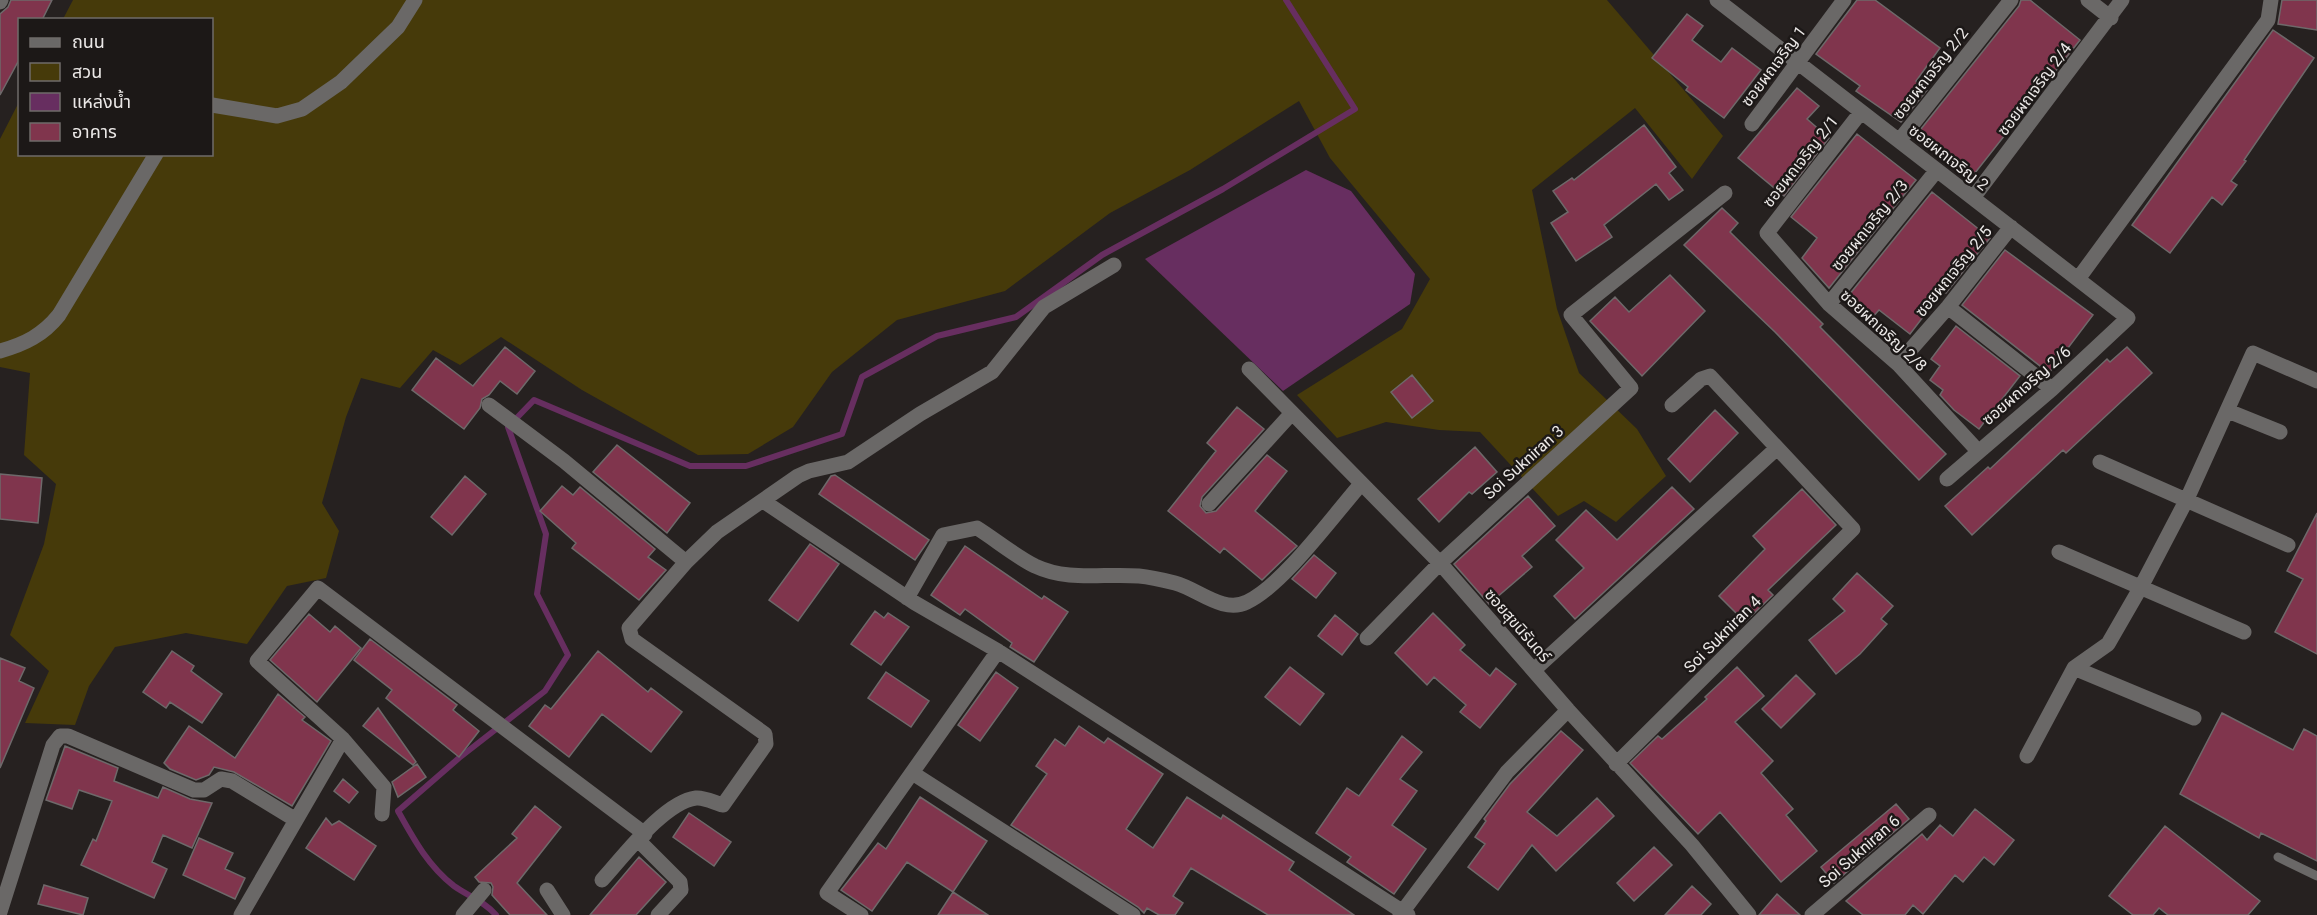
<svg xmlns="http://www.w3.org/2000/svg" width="2317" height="915" viewBox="0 0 2317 915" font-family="Roboto,'Noto Sans Thai',sans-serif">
<rect width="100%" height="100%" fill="#262120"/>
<path fill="#463a0a" d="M73 0H1607L1723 136 1692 179 1635 108 1532 190 1557 309 1579 373 1637 429 1666 476 1616 522 1584 501 1558 516 1480 432 1439 430 1386 422 1337 438 1297 395 1402 329 1430 279 1330 158 1299 101 1190 170 1110 213 1005 291 897 320 832 372 793 427 748 454 698 455 582 390 501 337 460 365 433 350 400 388 361 378 346 417 322 503 339 531 326 578 287 586 247 644 186 633 115 647 89 686 75 725 25 723 49 671 10 635 44 544 56 484 24 455 30 373 0 367V139L19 102 20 154H212V20L63 19Z"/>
<path fill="#672e60" d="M1306 170 1351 191 1415 274 1410 304 1283 391 1145 259Z"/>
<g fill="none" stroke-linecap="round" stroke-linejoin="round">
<path stroke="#672e60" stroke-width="6" d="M496 915C484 901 468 896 454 886 428 866 413 838 398 811L459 758 545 691 568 655 537 594 546 534 508 427 534 400 690 466H746L842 434 862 377 937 336 1016 317 1102 255 1223 189 1355 109 1286 0"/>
</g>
<path fill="#80354d" stroke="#6e696a" stroke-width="1.5" d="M11 0H52L42 20H20V58L0 95V14L8 7Z
M1857 0H1875L1940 48 1916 81 1927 90 1901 122 1856 91 1860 86 1816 54Z
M2021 0H2030L2080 40 1971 178 1917 134 2019 6Z
M2282 0H2317V30L2278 24Z
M1687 14 1703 26 1692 40 1721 62 1732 48 1761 70 1724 118 1686 90 1688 87 1652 58Z
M2273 30 2314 58 2244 160 2246 161 2231 181 2237 185 2222 205 2212 197 2170 253 2132 225Z
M1797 88 1819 106 1807 119 1829 138 1784 196 1738 158Z
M1644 125 1676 167 1669 173 1683 190 1669 200 1656 184 1604 225 1612 237 1576 261 1551 223 1568 212 1553 191 1572 178 1574 180Z
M1857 134 1916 180 1829 288 1802 258 1817 238 1791 217Z
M1932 192 1990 238 1946 293 1943 291 1910 334 1879 310 1870 320 1845 300Z
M1722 208 1738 223 1730 232 1823 324 1820 327 1946 454 1919 480 1775 332 1684 245Z
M2005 250 2093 315 2049 373 1962 305Z
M1670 275 1705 311 1642 376 1590 321 1615 297 1629 312Z
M1956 326 2020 376 1979 429 1954 410 1940 395 1943 390 1930 380 1940 366 1931 359Z
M505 347 535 371 517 394 500 381 489 395 482 399 480 408 464 429 412 390 436 358 473 386Z
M2127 347 2152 373 2066 453 2063 450 1972 535 1945 506 1988 467 1990 469 2107 359 2110 362Z
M1412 375 1433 401 1412 418 1391 392Z
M1237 407 1264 429 1202 497 1200 506 1206 513 1216 511 1267 455 1287 471 1255 511 1297 546 1262 580 1224 548 1220 553 1168 511 1216 451 1207 443Z
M1715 410 1738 433 1690 482 1668 459Z
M617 445 690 503 667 533 593 472Z
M1475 447 1497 472 1472 494 1469 492 1439 522 1418 499Z
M0 474 42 478 38 523 0 519Z
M835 475 929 540 915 560 819 494 831 476Z
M465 476 486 494 452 535 431 517Z
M562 486 573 495 580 487 655 549 648 557 666 570 639 600 572 548 576 543 540 511Z
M1672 487 1694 509 1575 619 1554 596 1584 568 1556 540 1586 510 1617 540Z
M1802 489 1836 525 1768 590 1773 595 1745 622 1719 596 1765 549 1753 536Z
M1528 496 1555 526 1522 556 1532 567 1489 604 1454 564Z
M2317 513V654L2275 632 2303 579 2287 571Z
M810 544 839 564 798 621 769 600Z
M965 546 1042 599 1044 596 1068 612 1034 662 1010 647 1012 643 965 609 960 615 931 595Z
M1314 555 1336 573 1316 598 1292 579Z
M1857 573 1893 606 1881 619 1887 624 1860 654 1836 674 1809 640 1845 611 1833 599Z
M875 611 884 618 888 613 909 627 881 665 851 644Z
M1433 613 1465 645 1460 650 1490 676 1496 668 1516 684 1480 728 1460 712 1466 705 1434 677 1427 685 1395 653Z
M309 614 330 632 335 626 361 648 317 702 270 660Z
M1335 615 1358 634 1342 655 1318 636Z
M370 639 457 705 453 710 479 731 459 757 386 698 392 690 354 660Z
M172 651 194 666 191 671 222 694 202 723 170 702 166 708 143 692Z
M598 651 648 692 651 688 682 712 651 752 602 714 569 757 529 726 545 705 551 709Z
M0 658 25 668 19 681 34 688 0 768Z
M1290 667 1324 694 1300 725 1265 697Z
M1737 667 1764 696 1735 722 1773 761 1761 773 1793 809 1786 815 1817 851 1781 882 1720 812 1698 834 1630 763 1658 736 1662 739 1707 699 1705 697Z
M886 672 929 701 911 727 868 698Z
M996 672 1018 688 980 741 958 725Z
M1796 675 1815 694 1781 728 1762 709Z
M278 694 305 717 302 720 331 741 292 806 234 772 214 767 209 775 196 780 170 769 164 763 189 726 235 758Z
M378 708 416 762 413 765 363 726Z
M2222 713 2293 750 2304 729 2317 736V861L2261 833 2259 838 2180 794Z
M1079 726 1104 743 1108 738 1163 774 1126 829 1153 848 1187 797 1221 819 1223 815 1294 862 1289 870 1354 915H1268L1191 868 1173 896 1183 903 1175 915H1159L1147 908 1144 913 1138 907 1011 825 1047 774 1036 766 1055 739 1065 746Z
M1561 731 1583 750 1527 812 1557 836 1597 798 1614 816 1556 871 1532 845 1498 890 1468 867 1485 844 1475 837 1486 821 1484 819 1510 784Z
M1402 736 1422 752 1400 779 1417 791 1392 825 1426 849 1394 894 1347 862 1351 857 1316 833 1347 788 1359 796Z
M65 746 118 768 114 781 158 798 163 787 190 799 212 803 192 848 163 835 152 862 167 869 154 898 81 865 93 839 96 841 112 801 79 790 72 809 46 800Z
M417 764 426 777 398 797 392 782Z
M343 779 358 792 349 803 334 791Z
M920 797 987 841 953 892 907 862 872 911 841 890 878 843 886 849Z
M1896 804 1909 819 1834 883 1821 867Z
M535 806 561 827 517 883 547 915H510L492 895 493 887 491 883 479 882 475 877 517 838 512 834Z
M1975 809 2014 840 1994 865 1984 857 1963 882 1955 875 1923 914 1913 905 1905 915H1863L1846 901 1922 834 1927 840 1940 825 1953 836Z
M689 813 731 842 714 866 673 837Z
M326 818 332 825 339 821 376 846 354 880 306 848Z
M2165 826 2260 901 2248 915H2168L2159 908 2153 915H2133L2109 896Z
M199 838 233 853 225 869 245 878 235 899 183 875Z
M1654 847 1672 865 1634 901 1617 883Z
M639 857 666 882 636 915H590Z
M44 885 88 898 83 915 38 904Z
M1692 886 1711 904 1701 915H1665Z
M953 892 988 915H938Z
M1777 894 1800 915H1759Z"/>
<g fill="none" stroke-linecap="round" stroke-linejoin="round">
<path stroke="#6a6867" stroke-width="9" d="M2278 857 2317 876"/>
<path stroke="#6a6867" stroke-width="15" d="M1717 0 2128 318 2052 389 1947 479
M2088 0 2111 18
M0 2 1 0
M212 105 277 116 302 109 341 82 398 27 415 0
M1861 112 1767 233 1829 304 1898 364 1978 451
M1752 124 1844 0
M1899 141 2011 0
M1973 198 2122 0
M2078 279 2268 20 2271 0
M1829 304 1937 170
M1948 307 2052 389
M0 351C25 344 43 335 59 315L156 154
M1898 364 1948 307 2011 227
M1249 369 1440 563 1568 710 1692 845 1749 915
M489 405 564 461 686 562
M2228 411 2280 432
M2100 462 2288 545
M763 501 915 603 998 651 1408 915
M1209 504 1291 414
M2059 552 2244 632
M907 598 943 535 977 528C996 540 1015 556 1035 566 1069 582 1103 573 1139 576 1150 577 1163 580 1175 583 1198 589 1223 614 1247 602 1283 585 1333 516 1361 484
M1367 638 1440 563 1631 388 1571 315 1725 193
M2074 668 2194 718
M1534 670 1777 448
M2027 756 2074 668 2108 644 2142 585 2187 499 2253 353 2317 381
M1616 764 1853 529 1710 376 1701 379 1672 405
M914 774 1133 915
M382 814 384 787 343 739 257 661 318 588 645 834
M639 841 680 882 681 890 658 915
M602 880C624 856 664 802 696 798 704 797 715 803 723 805L766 744 765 734 632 639 629 628 686 562 717 532 798 476 809 471 848 462 920 414 992 372 1044 307 1114 265
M547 890 563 915
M0 912 53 745 60 736H68L194 790H204L221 779 232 781 296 820
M241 915 343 739
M463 915 484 890
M861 915 827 893 998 651
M1400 915 1507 772 1568 710
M1812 915 1929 815"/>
</g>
<g text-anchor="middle" stroke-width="5" stroke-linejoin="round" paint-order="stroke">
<g font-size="16" fill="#ebe8e7" stroke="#1c1817">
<text transform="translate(1773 66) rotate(-53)" y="6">ซอยผถเจริญ 1</text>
<text transform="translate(1930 73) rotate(-52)" y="6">ซอยผถเจริญ 2/2</text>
<text transform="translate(2034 89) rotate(-53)" y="6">ซอยผถเจริญ 2/4</text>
<text transform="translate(1949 157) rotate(38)" y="6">ซอยผถเจริญ 2</text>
<text transform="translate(1800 161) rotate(-52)" y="6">ซอยผถเจริญ 2/1</text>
<text transform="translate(1869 225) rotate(-51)" y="6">ซอยผถเจริญ 2/3</text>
<text transform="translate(1953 271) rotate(-51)" y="6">ซอยผถเจริญ 2/5</text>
<text transform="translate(1884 330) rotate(43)" y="6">ซอยผถเจริญ 2/8</text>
<text transform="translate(2026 385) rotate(-41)" y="6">ซอยผถเจริญ 2/6</text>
<text transform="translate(1523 462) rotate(-42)" y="6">Soi Sukniran 3</text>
<text transform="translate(1518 625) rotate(49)" y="6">ซอยสุขนิรันดร์</text>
<text transform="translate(1722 634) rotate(-45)" y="6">Soi Sukniran 4</text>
<text transform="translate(1859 851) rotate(-41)" y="6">Soi Sukniran 6</text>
</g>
</g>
<rect x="18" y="18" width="195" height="138" fill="#1c1817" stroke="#6f6b6a" stroke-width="1.5"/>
<rect x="30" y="38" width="30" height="9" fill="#6a6867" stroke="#6f6b6a" stroke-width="1.5"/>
<text x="72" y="48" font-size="18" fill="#ebe8e7">ถนน</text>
<rect x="30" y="63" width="30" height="18" fill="#463a0a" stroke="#6f6b6a" stroke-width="1.5"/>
<text x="72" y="78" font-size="18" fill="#ebe8e7">สวน</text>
<rect x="30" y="93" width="30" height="18" fill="#672e60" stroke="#6f6b6a" stroke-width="1.5"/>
<text x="72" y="108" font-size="18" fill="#ebe8e7">แหล่งน้ำ</text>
<rect x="30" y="123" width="30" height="18" fill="#80354d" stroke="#6f6b6a" stroke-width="1.5"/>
<text x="72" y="138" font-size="18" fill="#ebe8e7">อาคาร</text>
</svg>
